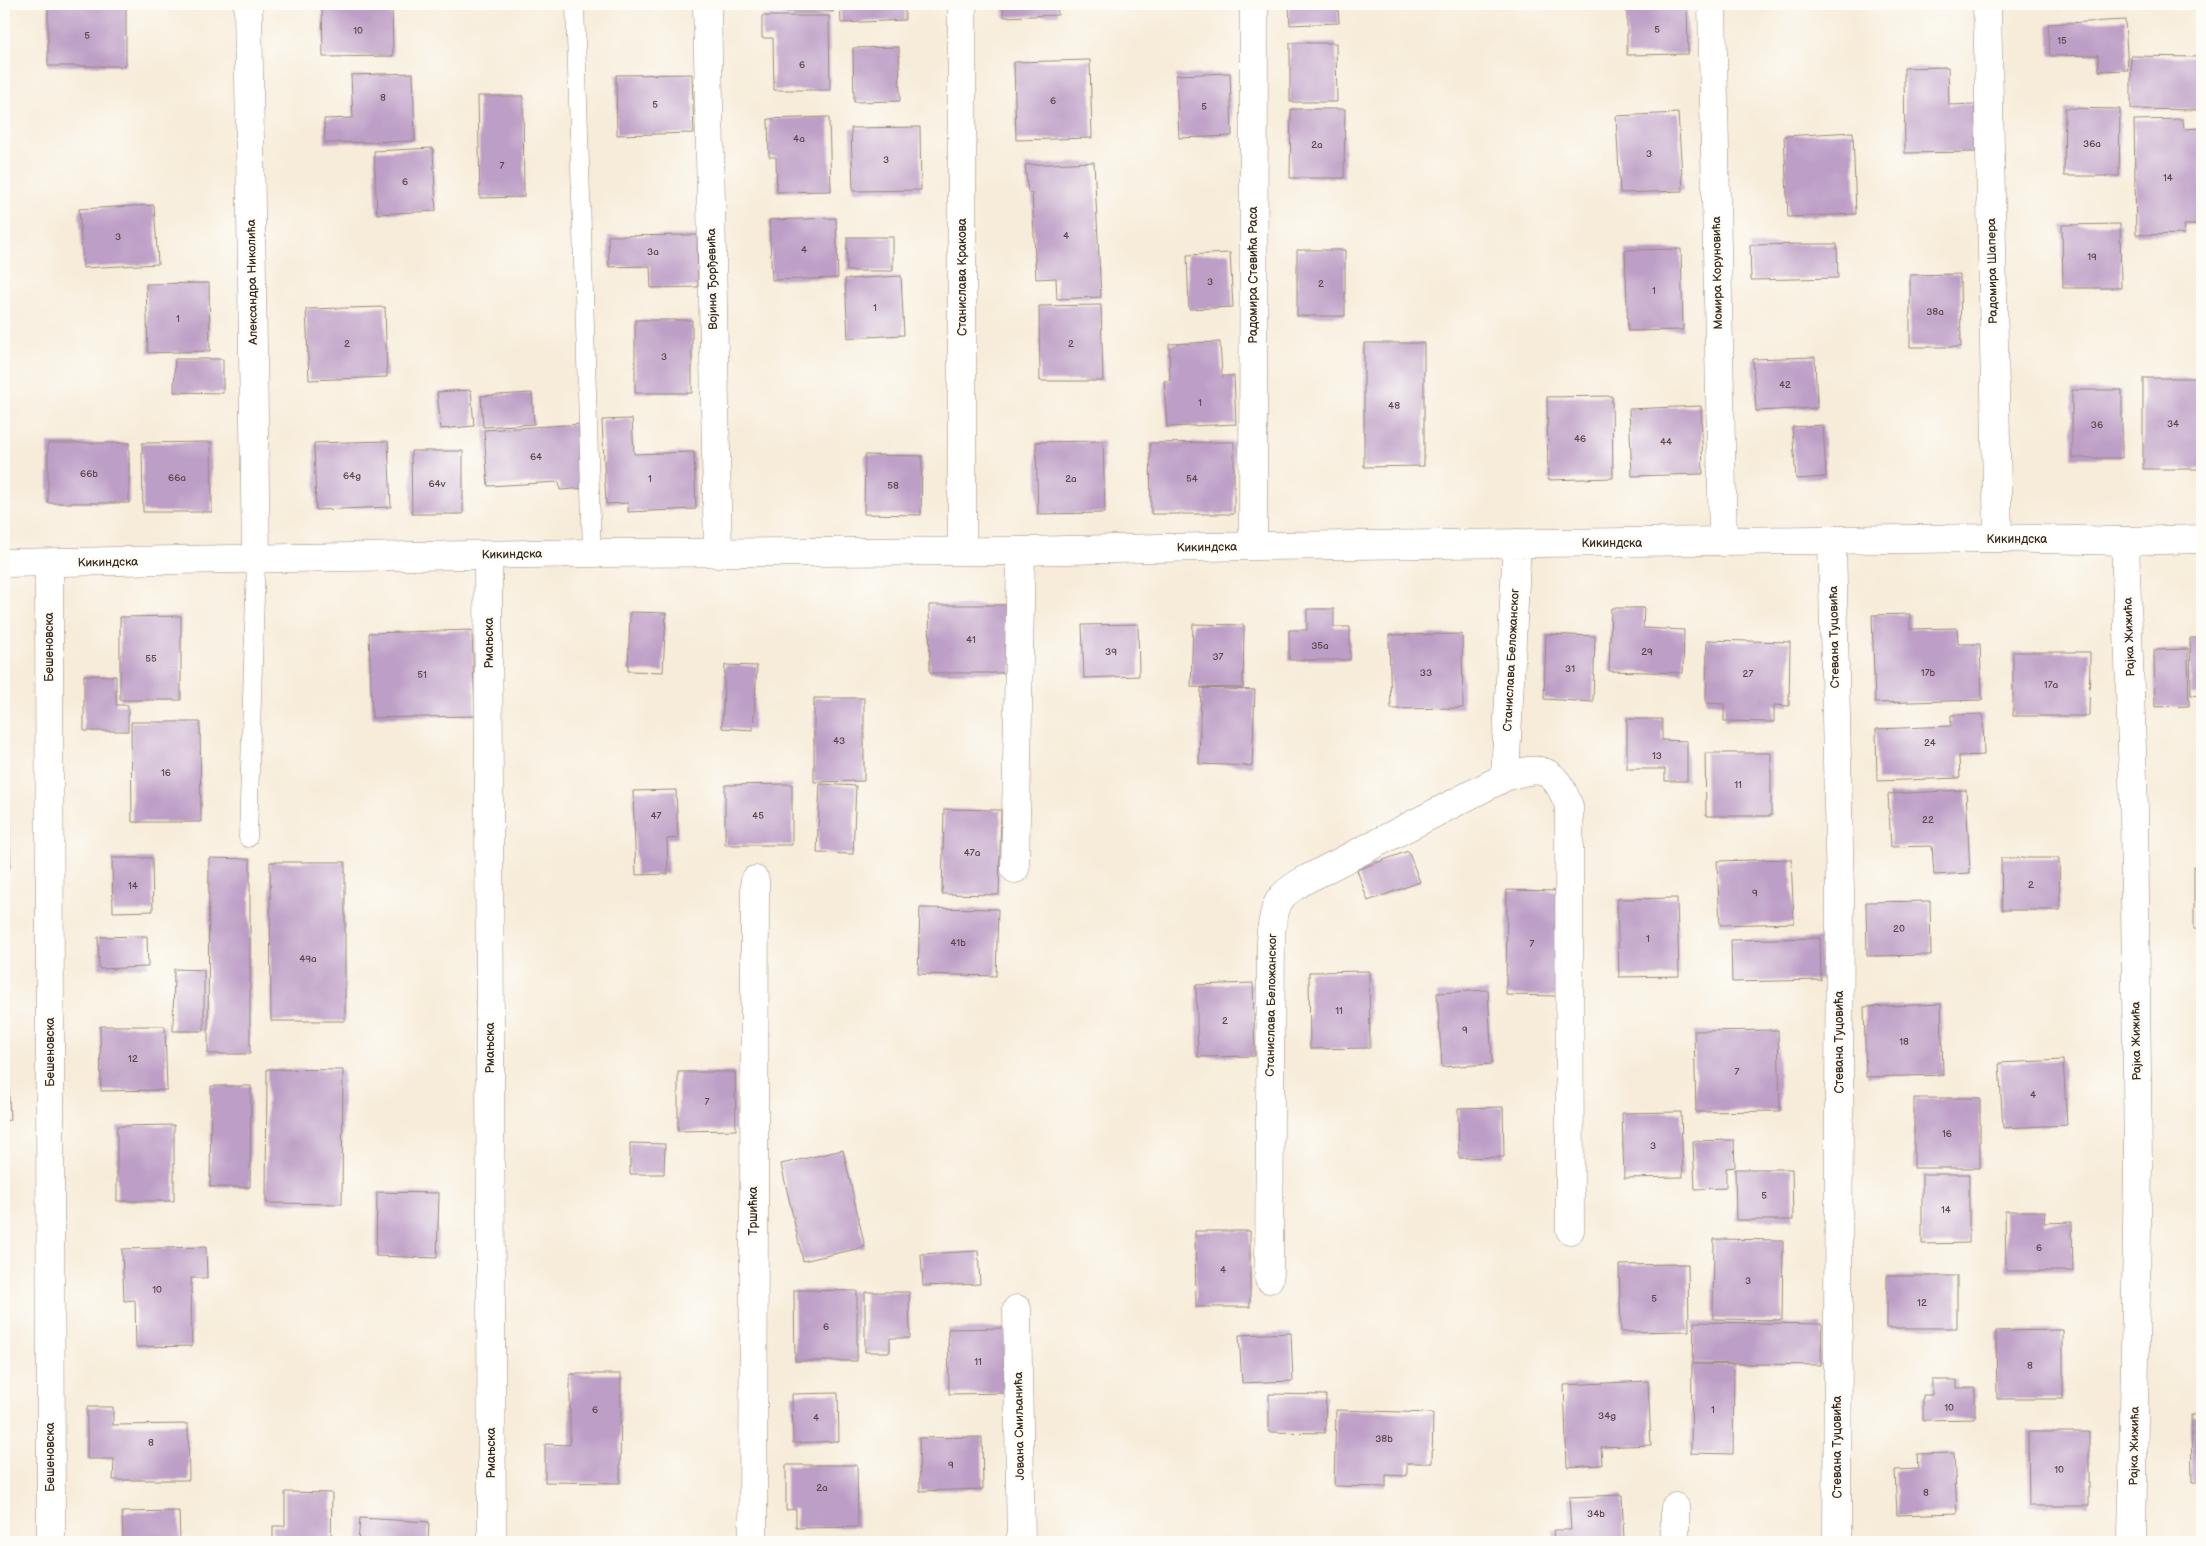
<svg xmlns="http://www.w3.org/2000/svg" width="2206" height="1546" viewBox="0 0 2206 1546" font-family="'Balsamiq Sans',sans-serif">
<rect width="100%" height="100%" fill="#fdfcf7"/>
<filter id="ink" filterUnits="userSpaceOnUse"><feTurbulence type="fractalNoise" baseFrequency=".02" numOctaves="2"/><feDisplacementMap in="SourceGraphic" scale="10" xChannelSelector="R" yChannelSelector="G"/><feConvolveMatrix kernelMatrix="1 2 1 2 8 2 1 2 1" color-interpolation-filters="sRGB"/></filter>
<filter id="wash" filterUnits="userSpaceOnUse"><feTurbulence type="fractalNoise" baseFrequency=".0096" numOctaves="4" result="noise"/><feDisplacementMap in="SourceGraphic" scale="20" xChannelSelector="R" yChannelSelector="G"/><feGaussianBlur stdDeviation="1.12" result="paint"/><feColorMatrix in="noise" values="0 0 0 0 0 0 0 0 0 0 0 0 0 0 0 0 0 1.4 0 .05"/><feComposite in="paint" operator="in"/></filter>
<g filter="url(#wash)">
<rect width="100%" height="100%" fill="#f7ecd9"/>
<g id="blocks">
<path fill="#bd9ec6" d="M48 4H126V66H48Z
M322 4H392L393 56 323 57Z
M779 4H832L833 12H780Z
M840 4H905V20L841 23Z
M1003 4H1057L1058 15 1004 17Z
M1289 4H1338L1339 23 1290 25Z
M1627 4H1687L1688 54 1627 55Z
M762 16H829L830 90H774L773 38H762Z
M2125 20 2128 70 2099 71 2098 55 2050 56 2048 24Z
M1290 43H1336L1337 102H1290Z
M899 47 900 101 854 102 853 48Z
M2131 56 2200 57V110L2131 109Z
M1090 60 1092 138 1016 140 1014 62Z
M1948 67 1949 105 1975 104 1976 152 1905 153 1904 68Z
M413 73 415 141 325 143 324 119 353 118 351 75Z
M1230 73 1232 136 1179 138 1176 75Z
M692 74 694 133 617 135 616 75Z
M478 96H523L524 197 480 198Z
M2065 108 2120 109 2119 176H2064Z
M1291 109H1345L1344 178H1290Z
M1678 113 1683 191 1620 193 1616 116Z
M829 117 831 191 777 192 776 157H769L768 119Z
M2183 119 2184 129 2200 128 2202 225H2184L2185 234 2136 235 2134 120Z
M920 127 921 190 853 191 851 128Z
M1853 132 1856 214 1788 217 1784 136Z
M433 148 436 211 377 214 374 151Z
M1094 162 1101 297 1057 299 1056 278 1036 279 1032 193H1028L1025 165Z
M154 205 158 264 83 268 79 209Z
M836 218 838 278 772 280 769 220Z
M2120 224 2121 288H2063L2062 225Z
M697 235 698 287 651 288 650 266 609 267 608 236Z
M847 237H893V271H847Z
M1808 244H1837L1838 278 1751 280 1750 245Z
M1681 249 1683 330 1628 331 1625 250Z
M1297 250H1345V316H1297Z
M1230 253 1233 307 1189 309 1187 255Z
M1960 274 1961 347H1910V275Z
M901 276 904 335 848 338 845 279Z
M209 283 210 351 148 353 146 284Z
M1101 305 1103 381H1040L1039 306Z
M385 307 387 377 309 380 306 309Z
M635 320H692V393H635Z
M1220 342 1222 376H1234L1236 424 1167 427 1164 381 1170 380 1169 344Z
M1364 343H1424V466L1364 467Z
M1815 357 1817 408 1756 411 1753 359Z
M175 359H223V393L174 392Z
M2143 378H2202V469H2143Z
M471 390 474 426 441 429 437 392Z
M2072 390H2122V458H2072Z
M532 393 534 424 483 427 481 396Z
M1612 396 1613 478 1548 480 1547 397Z
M1701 406 1703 474 1632 476 1629 409Z
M632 419 634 454 694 452 696 509 628 512V503L606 504 602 420Z
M583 424 587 488 560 490 559 482 488 486 484 430Z
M1823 425 1826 477 1796 479 1792 427Z
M388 441 391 507 316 510 314 443Z
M1103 441 1105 513 1038 514 1036 442Z
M211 442 212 512H143L142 443Z
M1234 442V514H1151L1150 443Z
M48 443H129V503H48Z
M411 451H463V514H412Z
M865 455 922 456 921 515 864 514Z
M929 605H1012V673H930Z
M1611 608H1644L1643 628 1684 630 1683 673 1609 671Z
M1307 609H1334V627H1350V660H1289V630H1307Z
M630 612 666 613 663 672 628 671Z
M1910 614V629L1957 628 1958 644H1980L1982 700 1875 703 1872 615Z
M181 616V700H120V617Z
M1138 624 1139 676 1084 678 1082 625Z
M1193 624 1244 625 1243 688 1191 687Z
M472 630 475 716 372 718 369 633Z
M1462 634 1463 708 1391 709 1389 635Z
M1546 634 1595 636 1593 702 1544 699Z
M2190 638H2202V696L2191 695Z
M1707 640 1790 642 1789 706 1774 705V722L1724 721V704L1706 703Z
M2188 649 2189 706 2155 707 2154 650Z
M2013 652H2090L2089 716H2013Z
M725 665 757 666 753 730 722 728Z
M84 675 116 676V705H128V731H84Z
M1201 688 1255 690 1252 766 1199 764Z
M814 698H864V781L814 782Z
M1983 714 1984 755 1959 756 1960 778 1877 781 1876 729 1951 726V715Z
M1627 719H1662V740L1687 741V781H1665V769H1627Z
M131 722H200L201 822H132Z
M1705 753H1771V816H1706Z
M792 784V845H725V785Z
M820 784 856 786 853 854 817 853Z
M676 790 678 838 667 839 668 874 636 875 633 791Z
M1966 790 1970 873 1934 875 1932 846 1891 847 1888 794Z
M944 809 1001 810 999 895 942 894Z
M4 820H9L10 868H4Z
M1408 851 1420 882 1368 901 1357 870Z
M112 858H152L153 911 113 912Z
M209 858 250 859V1054H208Z
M2001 858H2059L2060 910H2002Z
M1791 859 1794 923 1720 925 1717 861Z
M270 862H345V1021H271Z
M2194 866H2202V929H2194Z
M1507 890 1559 891 1558 996 1506 995Z
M1677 898 1679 976 1619 977 1617 899Z
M1930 901 1931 955 1867 956 1866 902Z
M920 908 998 909 996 976 918 974Z
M147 936 148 967 99 969 98 937Z
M1820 938 1821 980 1732 982 1731 940Z
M174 969 204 970V1031H173Z
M1369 971 1370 1048 1310 1049 1309 972Z
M1253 983 1255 1056 1198 1057 1196 985Z
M1488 990 1492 1064 1442 1067 1437 993Z
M1941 1004 1943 1075 1866 1077 1864 1007Z
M100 1026H165L167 1090 101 1091Z
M1778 1030 1780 1111 1696 1112 1694 1031Z
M2063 1060 2067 1125 2003 1128 1999 1063Z
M267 1069 343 1070 342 1204 266 1203Z
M8 1071 10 1120 4 1121V1072Z
M678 1072H735L736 1130 678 1131Z
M211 1086H251L250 1187H210Z
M1914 1098H1980V1168H1914Z
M1503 1107 1504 1157 1459 1158 1458 1108Z
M1681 1112 1683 1177 1624 1178 1622 1113Z
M174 1125V1201H117V1126Z
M1734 1140 1735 1167 1726 1168V1188L1695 1189 1693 1141Z
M630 1143 665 1144 664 1174H630Z
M843 1150 865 1247 803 1261 781 1164Z
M1735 1169H1792L1793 1220H1736Z
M1922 1174H1969V1243L1922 1244Z
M377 1192 439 1193 437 1258 376 1256Z
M2005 1211H2045L2044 1223 2072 1222 2073 1271H2006Z
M1195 1231H1250V1307H1196Z
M1714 1239 1783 1240 1782 1320 1713 1319Z
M206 1247 207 1278H191L192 1346 136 1347 135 1300 124 1301 122 1249Z
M978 1251 980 1284 923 1286 921 1254Z
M1688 1264 1689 1331 1621 1332 1619 1265Z
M1887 1276H1957V1328H1887Z
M794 1290 857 1291V1361H795Z
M865 1292H909L910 1338H890V1352H865Z
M1694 1322 1822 1324 1821 1365 1693 1363Z
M1007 1328 1008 1393 949 1394 948 1329Z
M2063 1330V1399H1997L1996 1331Z
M1291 1333 1293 1381 1242 1383 1239 1335Z
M1692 1364 1734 1365 1733 1454 1691 1453Z
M570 1374H621L620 1483 545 1482V1444L570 1445Z
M1932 1380H1957V1388H1975V1419L1923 1420V1395H1932Z
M1648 1381 1651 1445 1601 1447 1602 1465 1567 1467 1564 1385Z
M838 1393 839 1441 793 1443 792 1394Z
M1269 1394 1326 1395 1325 1433 1269 1432Z
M87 1407H113V1425L188 1424 189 1480H113L114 1459H87Z
M1336 1410 1433 1413 1432 1463H1407V1476L1386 1475V1487L1334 1486Z
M2191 1415H2202V1483H2192Z
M2028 1432H2089V1506H2029Z
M982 1437 983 1489 920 1491 919 1438Z
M1954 1453 1957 1513 1897 1515 1895 1470 1918 1469 1917 1454Z
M786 1465H857L858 1527 796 1528V1509L786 1510Z
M285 1492 332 1493 331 1542H273V1526H285Z
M1622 1495 1624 1542H1554L1553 1530H1571L1569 1497Z
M179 1511 180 1542H123L122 1512Z
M360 1518 429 1522 428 1542H358Z"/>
</g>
</g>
<g filter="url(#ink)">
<use href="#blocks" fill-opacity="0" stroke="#998b7c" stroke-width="1"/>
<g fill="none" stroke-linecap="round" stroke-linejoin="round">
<g stroke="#998b7c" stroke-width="19">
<path id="service" d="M575 4 592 553
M248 838 256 559"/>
</g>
<g stroke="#998b7c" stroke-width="29">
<path id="minor" d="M248 4 256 559
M707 4 718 554
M962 4V551
M1712 4 1723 542
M1987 4 1998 538
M2125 541 2134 809 2138 1164 2132 1542
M1832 542 1840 892 1837 1542
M1253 546 1254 4
M488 554 492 1542
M4 563 592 553 1021 551 1253 546 1998 538 2125 541 2202 539
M49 563 51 1542
M1505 777 1517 543
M1015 869 1021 551
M1269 1279 1271 931C1276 902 1277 896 1303 881L1505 777C1542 765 1554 767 1569 806L1570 1230
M1017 1309 1021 1542
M753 1542 755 880
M1675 1542V1507"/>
</g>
<use href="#service" stroke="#fff" stroke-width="18"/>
<use href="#minor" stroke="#fff" stroke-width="28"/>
</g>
</g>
<g text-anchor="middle" stroke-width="5" stroke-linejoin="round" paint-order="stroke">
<g font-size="10" fill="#5c4748">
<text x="1657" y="33">5</text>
<text x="358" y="34">10</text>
<text x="87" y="39">5</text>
<text x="2062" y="44">15</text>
<text x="802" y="68">6</text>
<text x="383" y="101">8</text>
<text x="1053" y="104">6</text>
<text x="655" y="108">5</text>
<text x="1204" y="110">5</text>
<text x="799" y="142">4a</text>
<text x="2092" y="147">36a</text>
<text x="1317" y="148">2a</text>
<text x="1649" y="157">3</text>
<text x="886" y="163">3</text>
<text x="502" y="169">7</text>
<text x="2168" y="181">14</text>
<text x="405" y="185">6</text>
<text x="1066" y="239">4</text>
<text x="118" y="240">3</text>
<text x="804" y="253">4</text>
<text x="653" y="255">3a</text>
<text x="2092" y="260">19</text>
<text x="1210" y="285">3</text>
<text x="1321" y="287">2</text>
<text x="1654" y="294">1</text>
<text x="875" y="311">1</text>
<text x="1935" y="315">38a</text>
<text x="178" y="322">1</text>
<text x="347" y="347">2</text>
<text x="1071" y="347">2</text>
<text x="664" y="360">3</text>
<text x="1785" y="388">42</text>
<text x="1200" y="406">1</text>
<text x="1394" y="409">48</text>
<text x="2173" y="427">34</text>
<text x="2097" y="428">36</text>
<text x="1580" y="442">46</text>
<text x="1666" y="445">44</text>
<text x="536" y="460">64</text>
<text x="89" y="477">66b</text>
<text x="352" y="479">64g</text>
<text x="177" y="481">66a</text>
<text x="650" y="482">1</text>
<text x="1071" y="482">2a</text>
<text x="1192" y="482">54</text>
<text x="437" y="487">64v</text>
<text x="893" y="489">58</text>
<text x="971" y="643">41</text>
<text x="1320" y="649">35a</text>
<text x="1111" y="655">39</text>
<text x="1647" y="655">29</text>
<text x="1218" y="660">37</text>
<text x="151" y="662">55</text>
<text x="1570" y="672">31</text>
<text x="1426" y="676">33</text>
<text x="1928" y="676">17b</text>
<text x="1748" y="677">27</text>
<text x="422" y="678">51</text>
<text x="2051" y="688">17a</text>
<text x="839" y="744">43</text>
<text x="1930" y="746">24</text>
<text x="1657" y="759">13</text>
<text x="166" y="776">16</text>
<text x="1738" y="788">11</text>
<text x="656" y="819">47</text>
<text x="758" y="819">45</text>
<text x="1928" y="823">22</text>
<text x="972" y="856">47a</text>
<text x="2031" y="888">2</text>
<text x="133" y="889">14</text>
<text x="1755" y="896">9</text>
<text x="1899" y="932">20</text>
<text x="1648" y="942">1</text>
<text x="958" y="946">41b</text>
<text x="1532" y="947">7</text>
<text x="308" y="962">49a</text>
<text x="1339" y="1014">11</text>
<text x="1225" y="1024">2</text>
<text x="1465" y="1033">9</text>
<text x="1904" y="1045">18</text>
<text x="133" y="1062">12</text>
<text x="1737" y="1075">7</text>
<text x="2033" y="1098">4</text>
<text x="707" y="1105">7</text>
<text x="1947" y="1137">16</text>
<text x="1653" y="1149">3</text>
<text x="1764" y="1199">5</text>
<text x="1946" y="1213">14</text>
<text x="2039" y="1251">6</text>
<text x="1223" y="1273">4</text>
<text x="1748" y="1284">3</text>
<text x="157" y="1293">10</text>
<text x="1654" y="1302">5</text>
<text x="1922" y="1306">12</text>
<text x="826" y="1330">6</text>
<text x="978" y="1365">11</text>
<text x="2030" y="1369">8</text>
<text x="1949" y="1411">10</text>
<text x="595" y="1413">6</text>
<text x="1713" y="1413">1</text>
<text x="1607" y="1419">34g</text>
<text x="816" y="1421">4</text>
<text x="1384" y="1442">38b</text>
<text x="151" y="1446">8</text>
<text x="951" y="1468">9</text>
<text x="2059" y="1473">10</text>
<text x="822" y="1491">2a</text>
<text x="1926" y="1496">8</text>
<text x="1596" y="1517">34b</text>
</g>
<g font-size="12" fill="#3b2a1e" stroke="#fdfcf7">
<text transform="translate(1992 271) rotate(-91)" y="4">Радомира Шапера</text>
<text transform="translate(1717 273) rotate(-91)" y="4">Момира Коруновића</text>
<text transform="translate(1253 275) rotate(-90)" y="4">Радомира Стевића Раса</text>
<text transform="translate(962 277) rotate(-90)" y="4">Станислава Кракова</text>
<text transform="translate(712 279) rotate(-91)" y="4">Војина Ђорђевића</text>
<text transform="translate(252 282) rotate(-91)" y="4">Александра Николића</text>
<text x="2017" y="543">Кикиндска</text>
<text x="1612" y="547">Кикиндска</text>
<text transform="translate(1207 547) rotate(-1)" y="4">Кикиндска</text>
<text transform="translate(512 554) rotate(-1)" y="4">Кикиндска</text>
<text transform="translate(108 562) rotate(-1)" y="4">Кикиндска</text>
<text transform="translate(1834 637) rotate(-91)" y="4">Стевана Туцовића</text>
<text transform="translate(2129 637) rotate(-92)" y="4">Рајка Жижића</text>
<text transform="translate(489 643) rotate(-90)" y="4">Рмањска</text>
<text transform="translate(49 647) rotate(-90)" y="4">Бешеновска</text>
<text transform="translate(1511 660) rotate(-87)" y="4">Станислава Беложанског</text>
<text transform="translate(1271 1005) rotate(-89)" y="4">Станислава Беложанског</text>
<text transform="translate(2136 1041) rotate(-91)" y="4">Рајка Жижића</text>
<text transform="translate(1839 1042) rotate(-90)" y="4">Стевана Туцовића</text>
<text transform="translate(490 1048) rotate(-90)" y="4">Рмањска</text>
<text transform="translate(50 1052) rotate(-90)" y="4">Бешеновска</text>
<text transform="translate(753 1211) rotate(-90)" y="4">Тршићка</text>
<text transform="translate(1019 1426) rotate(-91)" y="4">Јована Смиљанића</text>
<text transform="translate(2134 1446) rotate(-89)" y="4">Рајка Жижића</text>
<text transform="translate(1837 1447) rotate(-90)" y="4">Стевана Туцовића</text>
<text transform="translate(491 1453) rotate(-90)" y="4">Рмањска</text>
<text transform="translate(50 1457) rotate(-90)" y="4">Бешеновска</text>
</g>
</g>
<rect width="2206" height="1546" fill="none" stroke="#fdfcf7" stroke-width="20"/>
</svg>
